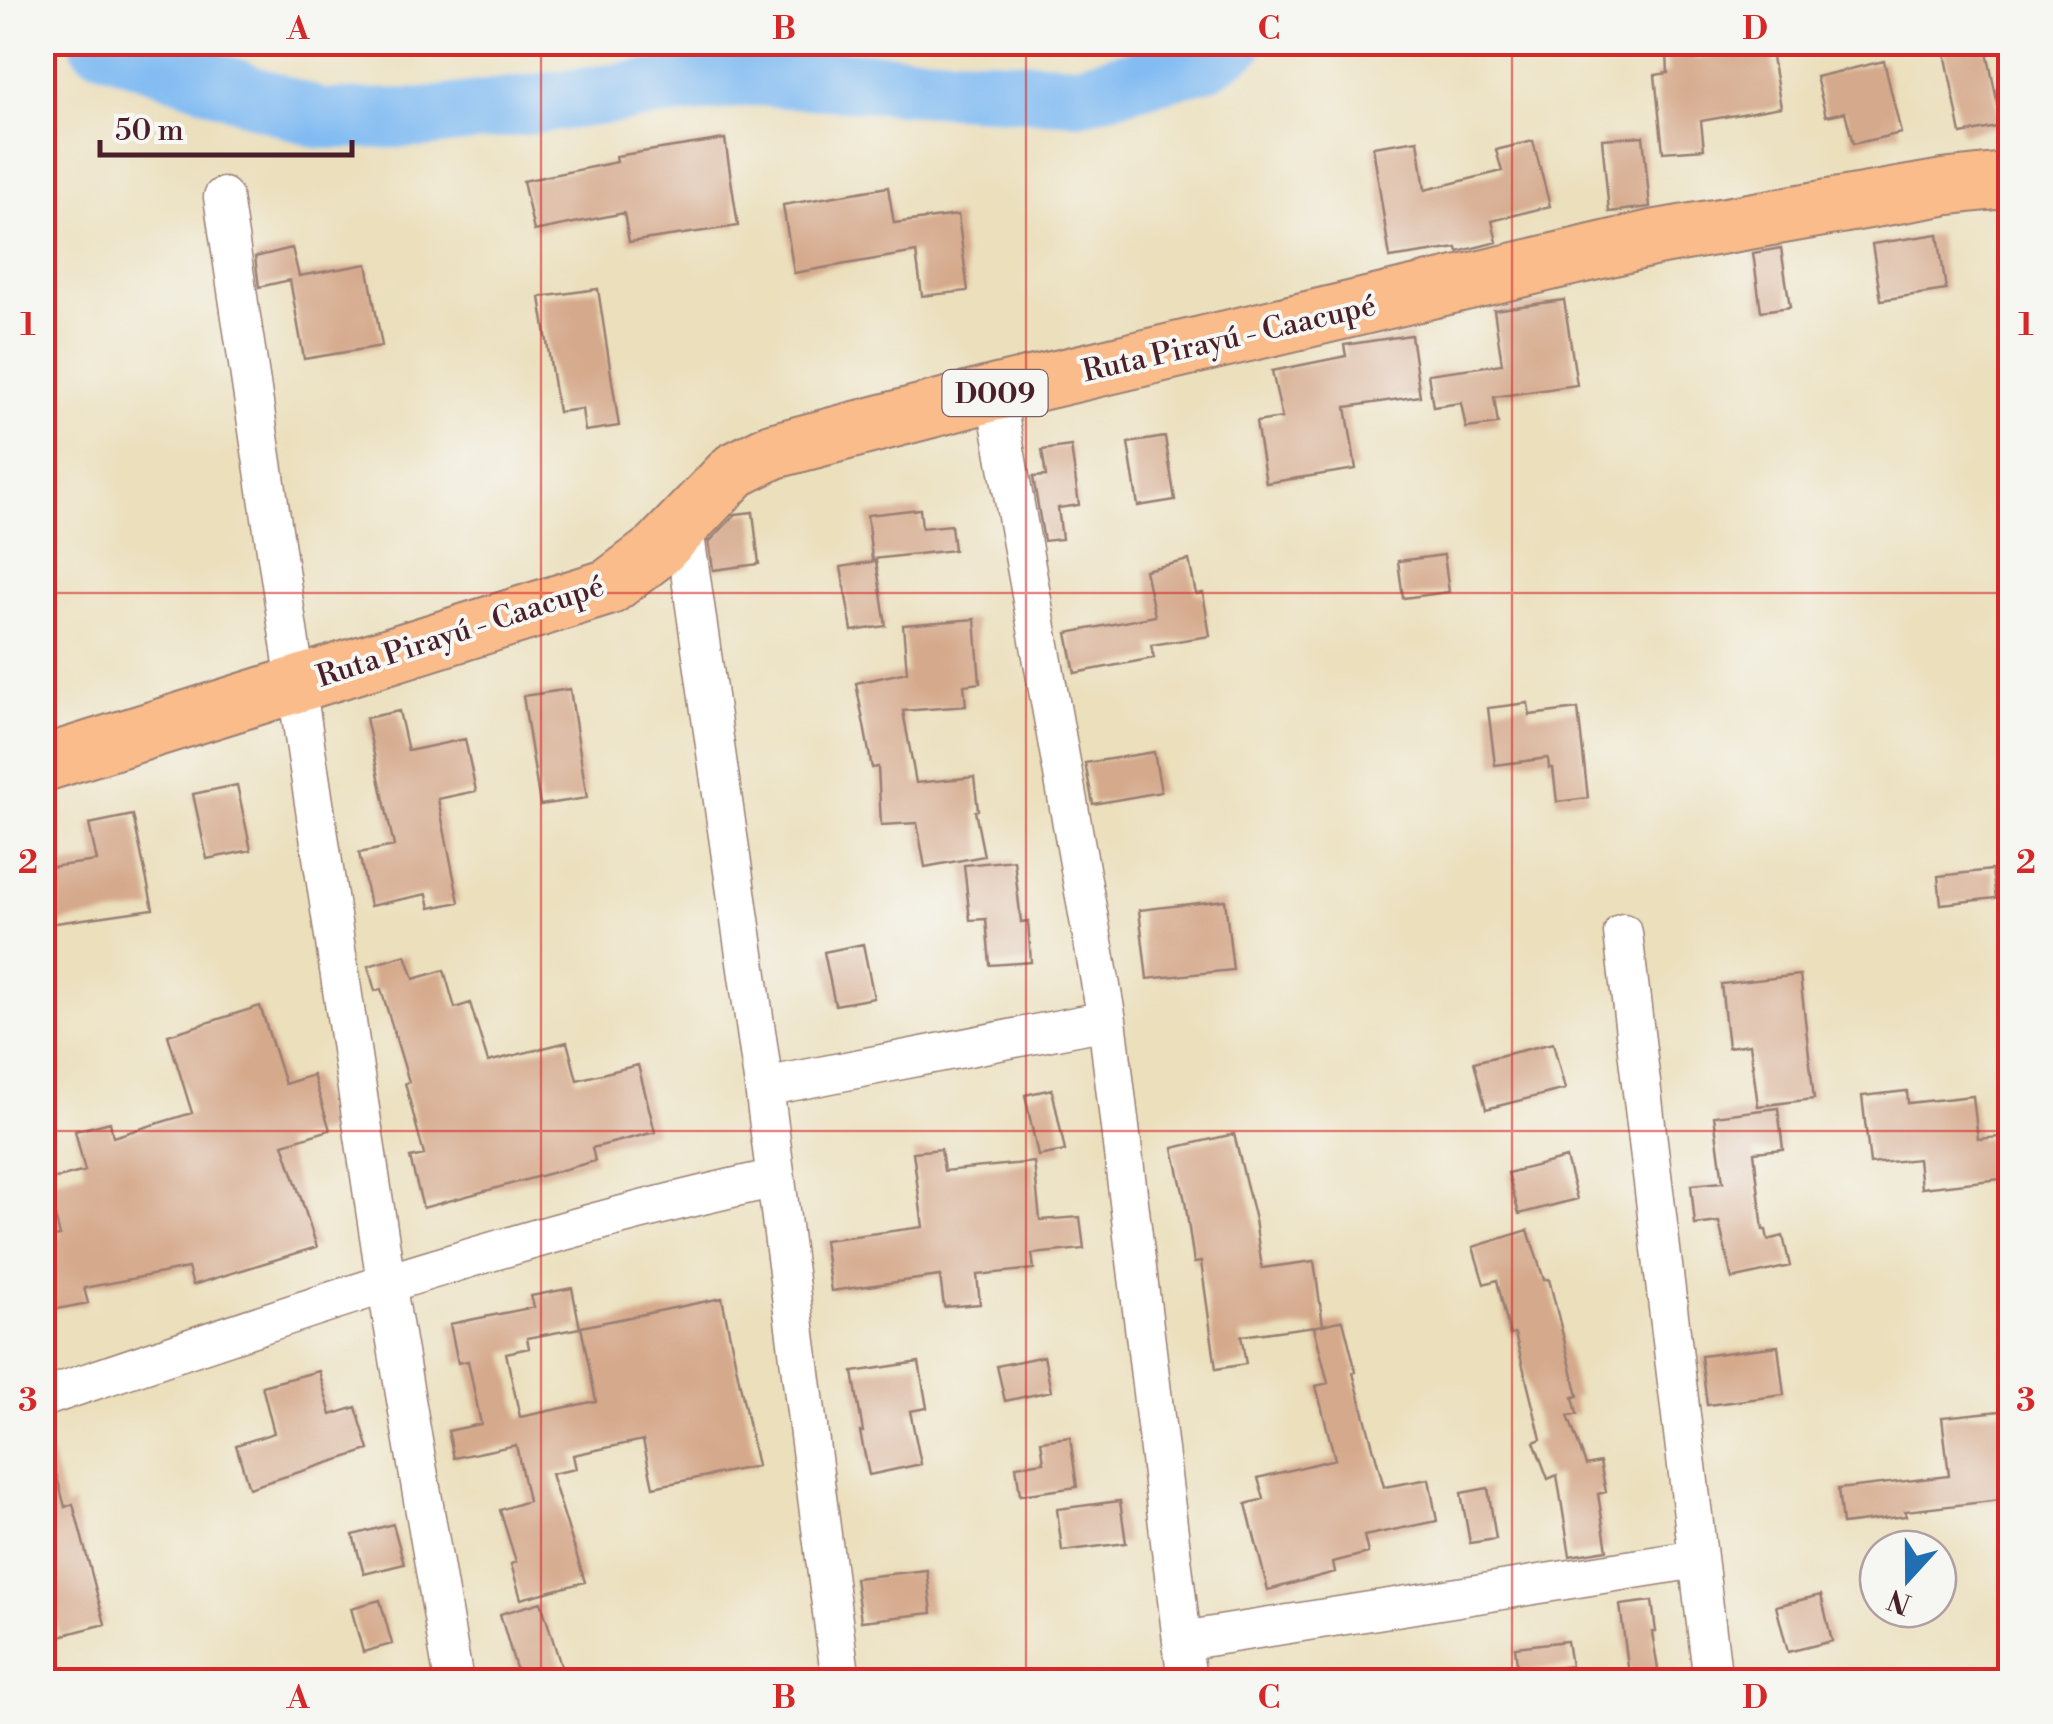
<svg xmlns="http://www.w3.org/2000/svg" width="2053" height="1724" viewBox="0 0 2053 1724" font-family="'Libre Bodoni',serif">
<rect width="100%" height="100%" fill="#f6f6f2"/>
<filter id="ink" filterUnits="userSpaceOnUse"><feTurbulence type="fractalNoise" baseFrequency=".01" numOctaves="2"/><feDisplacementMap in="SourceGraphic" scale="20" xChannelSelector="R" yChannelSelector="G"/><feConvolveMatrix kernelMatrix="1 2 1 2 8 2 1 2 1" color-interpolation-filters="sRGB"/></filter>
<filter id="wash" filterUnits="userSpaceOnUse"><feTurbulence type="fractalNoise" baseFrequency=".0048" numOctaves="4" result="noise"/><feDisplacementMap in="SourceGraphic" scale="40" xChannelSelector="R" yChannelSelector="G"/><feGaussianBlur stdDeviation="2.25" result="paint"/><feColorMatrix in="noise" values="0 0 0 0 0 0 0 0 0 0 0 0 0 0 0 0 0 1.4 0 .05"/><feComposite in="paint" operator="in"/></filter>
<g filter="url(#wash)">
<rect width="100%" height="100%" fill="#ebdfbc"/>
<g fill="none" stroke-linecap="round" stroke-linejoin="round">
<path stroke="#81bbf2" stroke-width="60" d="M99 42 321 119 424 118 753 76 1079 94 1205 61 1234 42"/>
</g>
<g id="blocks">
<path fill="#d5a98b" d="M1943 42H1985L2002 126 1961 134Z
M1770 46 1781 107 1701 121 1704 149 1663 152 1655 75 1668 73 1667 54 1694 51 1695 59Z
M1884 61 1901 133 1853 144 1845 112 1826 116 1816 77Z
M1643 136 1650 207 1609 212 1602 139Z
M725 139 738 226 629 242 624 213 534 231 523 181 617 162 616 156Z
M1418 140 1425 190 1502 171 1496 150 1533 141 1550 206 1492 221 1497 242 1458 252 1457 248 1390 258 1373 147Z
M888 187 894 223 958 215 968 291 922 296 916 252 794 273 783 205Z
M1938 234 1946 290 1881 300 1872 244Z
M292 248 299 276 367 264 382 346 304 359 290 280 259 287 255 257Z
M1781 248 1790 307 1761 311 1753 253Z
M598 289 619 426 585 431 582 409 558 412 540 297Z
M1564 300 1577 385 1494 397 1498 424 1466 428 1461 403 1433 407 1428 374 1502 364 1494 310Z
M1411 335 1420 396 1346 407 1356 469 1266 483 1256 422 1282 418 1272 371 1346 356 1344 345Z
M1165 437 1175 500 1138 506 1128 443Z
M1071 446 1079 505 1058 508 1062 539 1044 541 1033 477 1046 476 1042 450Z
M920 509 922 528 951 525 954 550 872 559 867 515Z
M753 512 759 564 713 570 709 542 736 514Z
M1444 555 1449 592 1403 598 1398 561Z
M1189 560 1196 594 1203 593 1210 636 1151 645 1154 658 1075 673 1067 633 1155 616 1145 570Z
M876 561 886 626 852 631 841 567Z
M975 619 980 683 964 685 966 706 903 711 916 783 974 777 978 810 975 811 984 856 925 867 917 823 881 825 878 767 872 768 856 683 907 672 903 625Z
M570 689 587 798 540 805 523 696Z
M1528 703 1530 715 1578 709 1588 798 1557 802 1553 768H1549L1548 758 1495 765 1488 708Z
M399 711 408 751 465 739 476 791 438 799 459 902 430 908 427 894 370 906 359 853 394 846 366 718Z
M1154 752 1161 792 1093 804 1085 763Z
M237 785 251 850 207 859 193 794Z
M133 815 153 909 42 925V868L97 861 89 824Z
M1014 860 1021 922 1028 921 1031 962 990 965 986 919 970 920 964 865Z
M1992 870 1996 898 1941 904 1938 876Z
M1225 900 1233 970 1147 979 1139 910Z
M863 944 874 998 835 1005 824 952Z
M406 955 414 979 444 970 455 1008 470 1003 488 1062 567 1042 577 1080 638 1065 655 1132 592 1148 595 1161 423 1208 410 1158 424 1155 405 1083 409 1082 381 989 375 991 368 966Z
M1800 975 1814 1099 1758 1106 1750 1044 1728 1047 1721 984Z
M260 1006 285 1084 313 1075 330 1130 283 1144 317 1247 193 1285 188 1268 84 1288 88 1303 42 1312V1239L60 1236 46 1181 85 1171 75 1131 110 1122 113 1137 192 1113 168 1035Z
M1553 1043 1565 1089 1486 1109 1474 1062Z
M1052 1089 1065 1151 1038 1156 1025 1095Z
M1907 1091 1908 1103 1973 1096 1978 1139 2010 1136V1178L1921 1188 1918 1159 1870 1164 1862 1096Z
M1778 1108 1783 1149 1754 1152 1763 1230H1766L1768 1240 1783 1236 1790 1266 1732 1279 1719 1222 1695 1225 1691 1185 1723 1182 1714 1116Z
M1234 1134 1255 1220 1262 1268 1314 1261 1323 1325 1241 1336 1246 1364 1216 1369 1201 1262 1194 1263 1185 1201 1173 1148Z
M941 1149 944 1171 1034 1162 1040 1220 1080 1217 1084 1249 1032 1254 1034 1269 977 1275 980 1304 944 1307 940 1276 831 1291 824 1240 923 1227 913 1152Z
M1566 1158 1577 1199 1519 1214 1508 1173Z
M1528 1230 1544 1280 1549 1279 1578 1396 1573 1397 1577 1414 1568 1416 1586 1465 1600 1462 1606 1492 1598 1494 1607 1550 1570 1556 1557 1475 1548 1479 1534 1442 1541 1439 1515 1334 1510 1335 1497 1280 1484 1284 1473 1247Z
M572 1288 580 1328 527 1338 529 1348 506 1353 520 1417 596 1401 581 1327 722 1298 757 1466 653 1487 643 1440 573 1455 576 1469 551 1474 585 1582 521 1599 511 1564 516 1562 500 1510 528 1501 516 1445 454 1458 448 1431 481 1424 468 1361 458 1363 450 1324 534 1307 531 1296Z
M1343 1320 1356 1372 1353 1373 1384 1487 1429 1479 1437 1521 1364 1536 1368 1553 1333 1562 1335 1572 1268 1590 1246 1504 1264 1499 1258 1478 1335 1459 1316 1386 1328 1383 1314 1327Z
M1778 1346 1784 1395 1707 1405 1701 1356Z
M1044 1356 1051 1391 1005 1401 997 1366Z
M919 1362 927 1408 910 1411 921 1464 869 1475 860 1432H863L853 1372Z
M319 1371 331 1415 356 1407 369 1450 249 1488 236 1445 274 1433 262 1386Z
M2010 1410V1499L1905 1511 1906 1516 1842 1524 1838 1489 1949 1476 1942 1417Z
M1070 1437 1077 1487 1020 1495 1016 1466 1044 1462 1041 1441Z
M51 1455 65 1507 73 1504 105 1624 60 1636 42 1571V1456Z
M1488 1488 1496 1539 1470 1543 1461 1493Z
M1120 1501 1126 1543 1062 1551 1057 1509Z
M393 1524 404 1564 364 1574 353 1535Z
M927 1570 932 1613 861 1621 855 1578Z
M1821 1595 1832 1641 1788 1652 1776 1606Z
M380 1600 392 1644 363 1652 351 1608Z
M1652 1601 1656 1632H1652L1660 1682H1630L1620 1605Z
M541 1602 566 1682H520L500 1614Z
M1567 1641 1571 1666 1518 1672 1515 1647Z"/>
</g>
</g>
<g filter="url(#ink)">
<use href="#blocks" fill-opacity="0" stroke="#9a7f74" stroke-width="2.5"/>
<g fill="none" stroke-linecap="round" stroke-linejoin="round">
<g stroke="#9a7f74" stroke-width="41">
<path id="minor" d="M223 197 386 1282 454 1682
M995 393 1107 1020 1187 1682
M683 522 764 1087 841 1682
M1623 933 1713 1682
M764 1087 1107 1020
M42 1398C284 1316 526 1232 776 1178
M1182 1641 1697 1559"/>
</g>
<g stroke="#9a7f74" stroke-width="59">
<path id="primary" d="M42 764 609 587 658 550 735 470 773 451 995 393 1654 238 1946 187 2010 180"/>
</g>
<use href="#minor" stroke="#fff" stroke-width="38"/>
<use href="#primary" stroke="#f9bc8a" stroke-width="55"/>
</g>
</g>
<path fill="none" stroke="#d62828" stroke-width="2.5" stroke-opacity="0.55" d="M541 42V1682M1026 42V1682M1512 42V1682M42 593H2010M42 1131H2010"/>
<g text-anchor="middle" stroke-width="8" stroke-linejoin="round" paint-order="stroke">
<rect fill="#f6f6f2" stroke="#7e6067" stroke-width="2.5" x="942.5" y="370" width="105" height="46" rx="8"/>
<g font-size="28" font-weight="bold" fill="#4a1f2b">
<text x="995" y="403">D009</text>
</g>
<g font-size="30" fill="#4a1f2b" stroke="#f6f6f2">
<text transform="translate(1229 338) rotate(-13)" y="10">Ruta Pirayú - Caacupé</text>
<text transform="translate(460 631) rotate(-18)" y="10">Ruta Pirayú - Caacupé</text>
</g>
</g>
<rect width="2053" height="1724" fill="none" stroke="#f6f6f2" stroke-width="110"/>
<g transform="translate(1908 1579) rotate(201)"><circle r="48" fill="#f6f6f2" stroke="#b1a0a2" stroke-width="2.5"/>
<path d="M0-8L18 38L0 25L-18 38Z" fill="#1f6fb2"/>
<text y="-15" font-size="28" font-weight="bold" text-anchor="middle" fill="#4a1f2b">N</text>
</g>
<path d="M100 140v15h252v-15" fill="none" stroke="#4a1f2b" stroke-width="5"/>
<text x="115" y="140" font-size="30" fill="#4a1f2b" stroke="#f6f6f2" stroke-width="8" paint-order="stroke">50 m</text>
<rect x="55" y="55" width="1943" height="1614" fill="none" stroke="#d62828" stroke-width="4"/>
<g font-size="32" text-anchor="middle" font-weight="bold" fill="#d62828">
<text x="298" y="39">A</text>
<text x="784" y="39">B</text>
<text x="1269" y="39">C</text>
<text x="1755" y="39">D</text>
<text x="28" y="335">1</text>
<text x="2026" y="335">1</text>
<text x="28" y="873">2</text>
<text x="2026" y="873">2</text>
<text x="28" y="1411">3</text>
<text x="2026" y="1411">3</text>
<text x="298" y="1708">A</text>
<text x="784" y="1708">B</text>
<text x="1269" y="1708">C</text>
<text x="1755" y="1708">D</text>
</g>
</svg>
